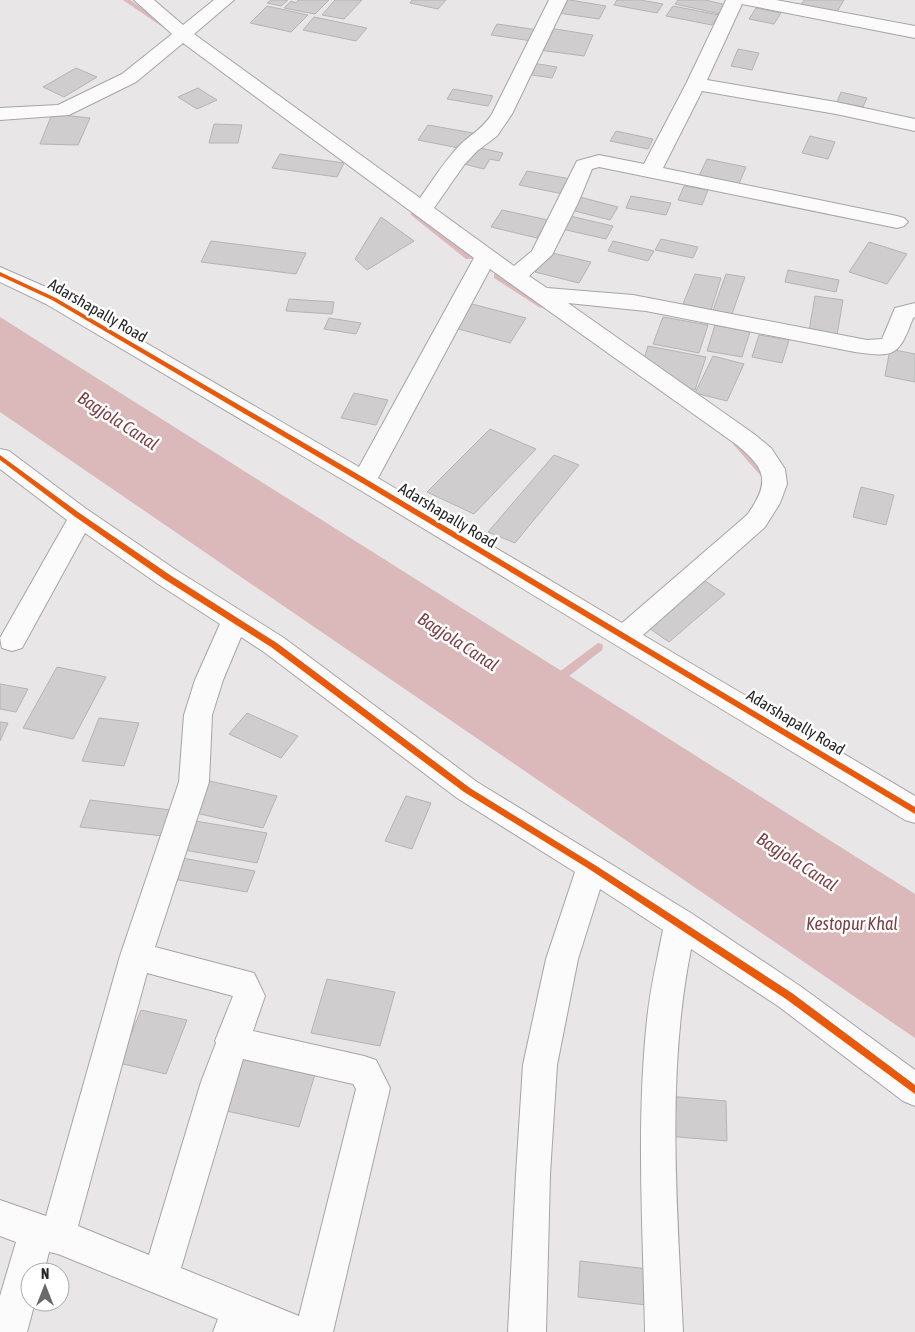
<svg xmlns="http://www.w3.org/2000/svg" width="915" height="1332" viewBox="0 0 915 1332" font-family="'Asap Condensed',sans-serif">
<rect width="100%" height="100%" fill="#e8e6e6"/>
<path fill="#dbb9bb" d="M0 317 915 894V1038L0 412Z"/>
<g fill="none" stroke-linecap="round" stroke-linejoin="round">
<path fill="#dbb9bb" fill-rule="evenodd" d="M123 0H130L172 29 167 30Z
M411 211H417L472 255V259H466L411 215Z
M494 274H500L546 305 542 308 539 307 494 278Z
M736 439 739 440 767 472 768 474 767 476H761L733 444 732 442Z
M598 643 602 644 603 647 602 650 559 684H551L550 681 551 678Z"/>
</g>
<path fill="#cfcdcd" stroke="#b5b4b4" d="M271 0H288L281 6 267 3Z
M298 0H329L315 14 284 8 291 1 296 3Z
M335 0H362L344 19 322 15Z
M412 0H446L438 9 410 3Z
M565 0H570L606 6 599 19 558 13Z
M617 0H640L663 4 657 13 614 5Z
M678 0H705L727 5 720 14 675 4Z
M804 0H844L835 15 799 8Z
M267 6 308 15 291 32 250 23Z
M673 6 719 15 712 25 666 16Z
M756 8 781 13 774 24 749 19Z
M314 17 367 28 356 41 303 30Z
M497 24 538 30 532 41 491 35Z
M549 28 593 35 584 56 539 50Z
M738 49 759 53 752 70 731 66Z
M532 63 557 67 552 78 526 74Z
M76 68 97 77 64 97 43 87Z
M198 88 217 100 197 109 178 97Z
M453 89 493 96 488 106 447 99Z
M841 92 867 98 863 107 837 102Z
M52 114 90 118 78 145 40 144Z
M214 124 242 125 238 143H209Z
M428 125 473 133 464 149 418 140Z
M616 131 653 139 648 149 610 141Z
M810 136 835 142 828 159 802 153Z
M476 147 503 153 499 161 490 159 484 169 464 164Z
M280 154 344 163 337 177 272 168Z
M707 159 746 167 738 186 698 178Z
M527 171 571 179 563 194 519 185Z
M684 186 708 190 702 205 678 200Z
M631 196 671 203 666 215 626 208Z
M580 197 618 207 610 220 571 210Z
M502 210 548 220 537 238 491 227Z
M570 216 613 226 606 239 562 229Z
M381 217 414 241 367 270 355 259Z
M661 239 698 247 693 258 655 250Z
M211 241 306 253 296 274 201 262Z
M613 241 654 251 648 261 608 251Z
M869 242 907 254 887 284 849 272Z
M548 252 591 262 579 283 535 272Z
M788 270 839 280 836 292 785 282Z
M695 274 721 278 711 310 683 304Z
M726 274 745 277 731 317 712 313Z
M815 296 843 300 837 335 809 331Z
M289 299 334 302 332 314 286 311Z
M468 303 526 318 510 343 451 327Z
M663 317 708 325 699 353 653 344Z
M329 318 361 323 356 334 324 329Z
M715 325 750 332 742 357 707 351Z
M759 335 789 340 782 363 752 357Z
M648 346 706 357 695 390 672 385 644 359Z
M890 349 915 354V382L885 376Z
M713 356 744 364 727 401 695 393Z
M354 393 388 400 376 425 341 418Z
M490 429 536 449 474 514 427 492Z
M554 455 579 465 515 543 488 532Z
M861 487 894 495 886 525 853 517Z
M702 579 725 594 669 642 646 626Z
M57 667 106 677 73 739 23 728Z
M0 684 28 689 16 712 0 709Z
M247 713 298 736 281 758 229 734Z
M99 718 139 723 124 766 82 761Z
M0 722 8 723 0 741Z
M205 780 277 796 263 828 191 812Z
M406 796 431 803 412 849 385 841Z
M90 800 171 810 163 836 80 827Z
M195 821 267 833 257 863 184 850Z
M182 858 255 871 247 892 173 879Z
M327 979 395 992 380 1046 311 1033Z
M141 1010 187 1020 166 1074 119 1063Z
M241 1055 316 1071 299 1127 222 1110Z
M667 1096 726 1101 727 1141 666 1136Z
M580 1261 657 1270 655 1306 578 1297Z"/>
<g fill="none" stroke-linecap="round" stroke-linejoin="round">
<g stroke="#a6a5a5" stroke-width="2">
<path id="minor" d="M134 0H154L183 25 214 0H234L194 34 420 198C433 180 445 160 461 144 474 132 481 130 492 114L549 0H567L512 114 497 136 477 151 464 165 434 208 514 266 532 251 577 161 599 155 644 164 686 84 726 0H776L915 26V38L742 4 707 80 836 102 915 119V131L836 114 702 91 663 168 897 216 904 218 908 222 904 226 897 228 599 167 592 169 578 203 552 255 529 276 547 288 633 295 867 340 882 339 895 308 915 303V317L913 318C899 355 896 358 855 352L646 311 568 303 754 434 771 448 785 469 787 484 780 503 765 527 643 635 915 796V823L905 820 355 487 46 304 0 282V267L62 294 359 467 474 258 183 43 136 82 69 115 0 120V108L58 105 122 74 172 34ZM490 269 737 445C766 469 771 482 747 515L622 623 378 478Z
M0 449 9 451 85 508 176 570 284 638 477 782 691 913 800 986 915 1070V1106L903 1101 778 1006 691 949C666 1075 677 1204 683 1332H645C643 1228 636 1124 647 1020 650 990 657 960 663 930L600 889 578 959 557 1065 550 1174 546 1332H508L516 1174 523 1065 546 959 575 872 457 798 264 652 241 637 223 680 212 715 209 782 155 947 254 973 265 996 253 1031 364 1056 376 1060 390 1088 333 1332H213L218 1319 58 1254 49 1252 44 1272H30V1302H35L27 1332H0V1296L16 1242 0 1236V1200L46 1216 120 956 179 782 184 715 195 680 220 624 158 584 85 533 22 648 12 651 2 648 0 638 67 520 0 469ZM147 973 233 996 215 1041 216 1043 201 1082 149 1255 78 1226ZM243 1059 353 1084 356 1089 299 1316 181 1268Z"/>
</g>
<use href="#minor" fill="#fcfbfb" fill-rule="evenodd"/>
<g stroke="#fff" stroke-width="3">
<path id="cycleway" d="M0 272 56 298 366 479 915 807V814L362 483 52 300 0 276Z
M0 455 78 512 170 575 277 643 470 788 595 865 792 993 915 1085V1094L786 999 589 869 464 792 271 647 164 579 74 516 0 460Z"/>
</g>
<use href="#cycleway" fill="#e8590c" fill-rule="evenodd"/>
</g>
<g text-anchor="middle" stroke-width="5" stroke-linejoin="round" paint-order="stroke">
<g font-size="16" fill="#282627" stroke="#fff">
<text transform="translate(98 310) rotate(30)" y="6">Adarshapally Road</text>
<text transform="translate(448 515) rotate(31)" y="6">Adarshapally Road</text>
<text transform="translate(796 722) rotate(31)" y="6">Adarshapally Road</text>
</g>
<g font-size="18" font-style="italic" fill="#7d3f46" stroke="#fff">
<text transform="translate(118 421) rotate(33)" y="6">Bagjola Canal</text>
<text transform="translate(458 642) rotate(33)" y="6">Bagjola Canal</text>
<text transform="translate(797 862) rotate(33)" y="6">Bagjola Canal</text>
<text x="852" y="930">Kestopur Khal</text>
</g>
</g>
<g transform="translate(45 1287)"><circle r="24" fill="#ffffff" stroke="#a9a8a9"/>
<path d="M0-4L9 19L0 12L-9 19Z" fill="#6b696a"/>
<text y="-8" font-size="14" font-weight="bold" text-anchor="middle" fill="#282627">N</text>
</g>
</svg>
